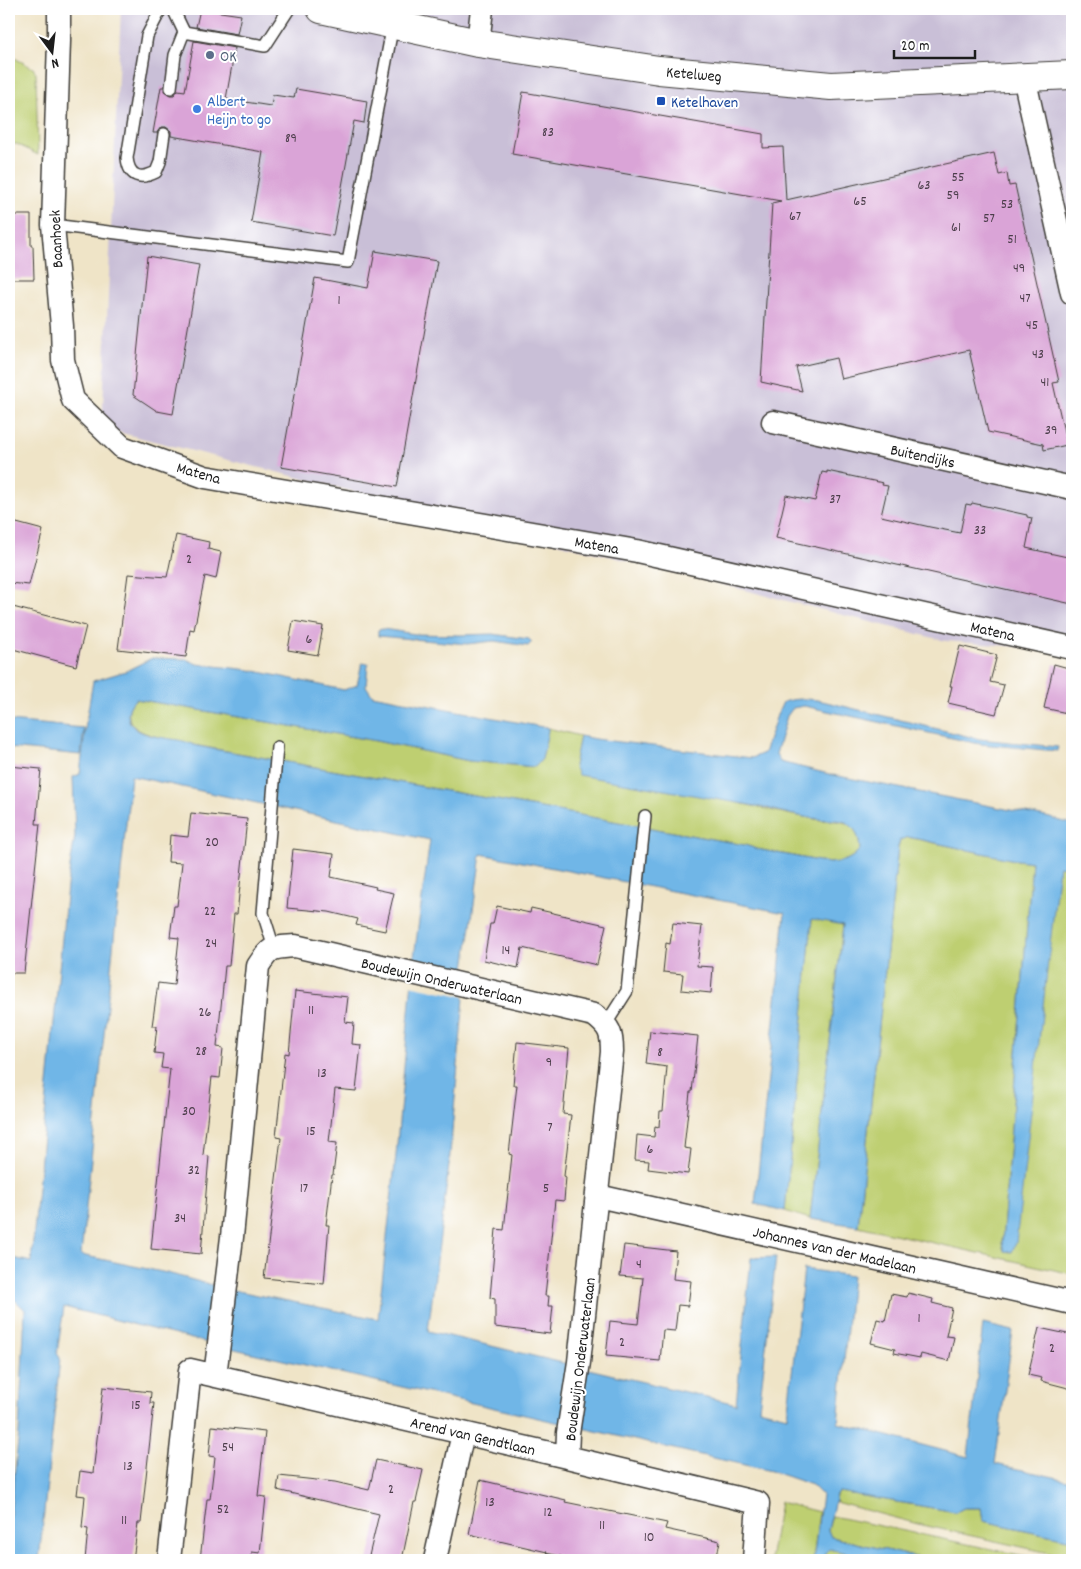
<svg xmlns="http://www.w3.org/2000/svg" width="1081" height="1569" viewBox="0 0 1081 1569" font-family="Dekko,sans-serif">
<rect width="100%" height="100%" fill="#fff"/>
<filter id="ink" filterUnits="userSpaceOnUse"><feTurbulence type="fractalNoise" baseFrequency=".02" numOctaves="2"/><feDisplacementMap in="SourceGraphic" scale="10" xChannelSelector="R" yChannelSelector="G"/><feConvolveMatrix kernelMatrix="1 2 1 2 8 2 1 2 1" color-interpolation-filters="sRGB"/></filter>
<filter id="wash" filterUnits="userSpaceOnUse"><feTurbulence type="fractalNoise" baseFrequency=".0096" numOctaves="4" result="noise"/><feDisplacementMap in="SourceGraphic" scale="20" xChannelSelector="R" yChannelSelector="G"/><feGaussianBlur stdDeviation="1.12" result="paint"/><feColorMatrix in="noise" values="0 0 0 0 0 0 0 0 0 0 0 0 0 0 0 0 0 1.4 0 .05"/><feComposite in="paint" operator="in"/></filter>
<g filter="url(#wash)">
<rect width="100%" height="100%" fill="#efe4c7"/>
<path fill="#c9bfd7" d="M121 9H1072V651L946 641 102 428Z"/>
<path fill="#becf71" stroke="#6d7646" d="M9 55 33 68 36 73 38 155 17 144H9Z
M136 699 376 741 469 761 534 767 542 759 548 728 580 736 574 766 792 815C802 816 811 819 821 820 845 822 857 819 860 849 852 860 842 863 829 863L757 849 745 845 194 745C177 738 130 738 129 716 128 709 131 703 136 699Z
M907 837 1010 859 1032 862 1002 1243 1004 1251 1012 1252 1059 865 1072 868V1274L858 1226 898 847 900 840Z
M812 918 843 925 810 1219 785 1211Z
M840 1492 956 1512 964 1508H981L983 1521 1072 1540V1558L918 1524 835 1502 836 1495Z
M780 1502 819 1512 813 1560H770Z
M832 1516 1044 1560H928L831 1537 828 1530Z
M829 1549 878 1560H824L825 1553Z"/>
<path fill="#6fb6e7" stroke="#466982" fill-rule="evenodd" d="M383 629 415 634 459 635 492 634 529 639 532 642 528 646 494 641 467 644 378 636V630Z
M152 658 186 659 197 664 250 670 344 690 357 685 362 663 368 664 366 686 372 695 548 728V731L542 759 535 767 469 761 376 741 136 699C131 703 128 709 128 715 129 738 167 737 183 741 187 742 190 743 194 745 206 748 219 750 232 752L745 845 757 849 829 863C842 862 852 860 860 849 859 839 857 830 849 824 841 818 827 821 818 819 801 817 784 813 767 808L578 775 574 766 580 736 595 739 752 758 764 753 777 715 783 702C795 698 805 699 818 700L979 739 1058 747 1057 751 980 744 804 706 793 708 787 716 776 754 780 762 833 775 1046 817 1072 824V868L1059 866 1016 1243 1012 1252 1004 1251 1002 1243 1032 862 1010 859 908 837 900 840 898 847 858 1226 810 1219 843 925 812 919 785 1211 755 1204 785 913 481 854 465 968 464 998 449 1165 428 1331 736 1404 751 1258 776 1257 759 1409 787 1416 804 1269 852 1276 838 1423 968 1457 983 1324 1013 1331 995 1464 1072 1481V1540L983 1521 981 1508H964L956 1512 839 1492 836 1495 828 1530 831 1537 928 1560H878L829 1549 825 1553 824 1560H813L822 1495 812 1485 771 1471 204 1342 64 1307 57 1353 60 1358 39 1560H9V1524L19 1432 25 1310 15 1300 9 1298V1257L31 1262 67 886 75 836 73 777 80 774 86 722 93 681 126 671ZM131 776 430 840 414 957 396 1155 378 1319 223 1288 167 1273 81 1255Z
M9 721 84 728 81 755 9 748Z"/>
<path fill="#efe4c7" d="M412 958 468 970 467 997 409 985Z"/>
<g id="blocks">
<path fill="#daa4d7" d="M200 9 241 15 237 34 196 27Z
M194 41 235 48 226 99 271 106 273 95 294 98 296 89 367 101 364 123 354 121 333 236 251 222 263 152 171 136V131L166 127H161L157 133H153L161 87H164V91L170 95H174L178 90 185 91Z
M523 92 763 134V148L783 147 786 200 994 153 999 175 1007 173 1009 186 1015 185 1059 382 1053 383 1067 445 1044 450 1043 444 988 432 969 350 841 379 836 358 796 367 802 391 761 382 772 203 781 201 512 154Z
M9 215H31V246H33L34 279H9Z
M375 251 437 261 397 487 281 467 315 278 368 288Z
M147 256 199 265 173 414 157 411 133 395Z
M827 471 883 483 882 485 888 486 881 516 930 527 960 533 966 504 971 505 972 503 1027 515V517L1032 518 1026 548 1072 558V604L776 538 786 495 815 501 822 472 827 473Z
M9 521 43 530 29 585 9 583Z
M176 535 209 542 208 549 221 552 216 579 205 576 194 630 190 629 186 657 118 649 128 574 167 577Z
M9 606 86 626 76 666 9 648Z
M293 621 323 626 318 655 288 650Z
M960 646 997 655 990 682 1004 685 996 714 948 703 952 686H950Z
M1054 664 1072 669V712L1068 711 1067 713 1044 708Z
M9 766 41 769 36 824H40L24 973H9V817L11 796H9Z
M191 813 247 819 237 914H234L229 966H225L217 1047 223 1048 220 1078 212 1077 203 1155 209 1156 201 1254 151 1249 170 1069 161 1068 163 1054 154 1053 157 1026H152L158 983 174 985 179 938 170 937 174 906H177L182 863 168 862 170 835 188 837Z
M293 849 334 854 331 877 376 887 375 889 394 893 385 931 356 925 358 919 329 912 287 908Z
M497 906 530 913 531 908 606 925 597 965 522 948 518 968 484 960 490 924H493Z
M673 923 702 926 697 966 713 967 711 993 681 990 683 974 663 972 666 943 670 944Z
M295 991 348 997 345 1022 354 1023 352 1044 361 1045 356 1091 335 1089 329 1142 337 1143 333 1175H332L326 1225H329L328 1236 324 1284 264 1278 281 1138 276 1137 285 1053 289 1054Z
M650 1031 698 1036 692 1092H690L684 1148 691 1149 688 1174 648 1169 649 1161 635 1160 637 1135 654 1137 655 1126 659 1127 660 1111H663L667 1067 646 1064Z
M517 1042 569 1048 563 1114 571 1115 564 1176 566 1177 564 1201 555 1200 545 1296H549L548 1306H553L550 1334 495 1327V1299L490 1298 496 1229 504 1230 512 1155 509 1154 517 1085H513Z
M624 1245 676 1251 673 1279 691 1281 688 1306 678 1305 675 1331 663 1330 660 1361 606 1356 610 1321 638 1324 643 1278 620 1276Z
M908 1293 933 1299 932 1303 952 1308 946 1336 954 1337 949 1361 921 1354 920 1358 894 1353 895 1349 871 1343 877 1319 885 1321 891 1294 907 1297Z
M1039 1328 1072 1335V1389L1041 1381 1042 1378 1028 1375Z
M103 1387 151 1392 150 1403H154L141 1523H138L133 1560H85L88 1529 82 1528 85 1496 77 1495 80 1471 93 1473Z
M212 1426 265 1432 258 1496 266 1497 260 1553 252 1552 251 1560H200L207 1499H210L215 1457 209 1456Z
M376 1460 423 1470 416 1502H414L402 1560H368L379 1514 277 1490 279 1476 335 1482 369 1490Z
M480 1480 566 1500 565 1502 667 1523 665 1529 720 1541 716 1560H578L546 1553 547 1552 469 1534Z"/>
</g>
</g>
<g filter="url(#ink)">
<use href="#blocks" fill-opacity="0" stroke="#3c3a36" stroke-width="1"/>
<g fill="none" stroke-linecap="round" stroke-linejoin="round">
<g stroke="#3c3a36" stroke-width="14">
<path id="service" d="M161 9 147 36 127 158C129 177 140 180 156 172L160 162 164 134
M173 9 184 32 265 46 289 9
M171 88 175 55 184 32
M53 225 348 262 393 24
M274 948 263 913 277 747
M606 1024 627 991 645 816"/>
</g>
<g stroke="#3c3a36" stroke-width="25">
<path id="minor" d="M59 9V41L53 225 62 326 63 360 73 400 122 447 205 477 637 551 1072 648
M478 43 482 9
M1024 77 1072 293
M773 422 1072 488
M598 1196 1072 1303
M215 1376 232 1237 258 966C271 946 272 948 295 946L594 1015C610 1027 612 1033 612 1052L579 1362 568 1433 567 1457
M169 1560 190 1370 567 1457 758 1503 754 1560
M435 1560 463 1433"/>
</g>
<g stroke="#3c3a36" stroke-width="30">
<path id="tertiary" d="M321 9 478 43 659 70 831 86 1072 75"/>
</g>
<use href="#service" stroke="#fff" stroke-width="11"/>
<use href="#minor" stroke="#fff" stroke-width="22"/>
<use href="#tertiary" stroke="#fff" stroke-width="28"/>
</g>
</g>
<circle fill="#5c6f8a" stroke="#fff" stroke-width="2" cx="210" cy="55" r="5"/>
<rect fill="#1a4fb4" stroke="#fff" stroke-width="2" x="656" y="96" width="10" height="10" rx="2.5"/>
<circle fill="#3f7fe0" stroke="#fff" stroke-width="2" cx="197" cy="109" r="5"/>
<g text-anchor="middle" stroke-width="4" stroke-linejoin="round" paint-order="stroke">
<g font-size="14" fill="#4c3e4b">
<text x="548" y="136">83</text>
<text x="291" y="142">89</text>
<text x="958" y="181">55</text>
<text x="924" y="189">63</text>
<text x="953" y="199">59</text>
<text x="860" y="205">65</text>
<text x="1007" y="208">53</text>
<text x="795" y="220">67</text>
<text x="989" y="222">57</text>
<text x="956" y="231">61</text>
<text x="1012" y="243">51</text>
<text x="1019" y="272">49</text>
<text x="1025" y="302">47</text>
<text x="339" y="304">1</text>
<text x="1032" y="329">45</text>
<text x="1038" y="358">43</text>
<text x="1045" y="386">41</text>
<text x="1051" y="434">39</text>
<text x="835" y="503">37</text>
<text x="980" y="534">33</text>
<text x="189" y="563">2</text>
<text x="309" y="643">6</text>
<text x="212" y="846">20</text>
<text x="210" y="915">22</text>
<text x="211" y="947">24</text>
<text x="506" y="954">14</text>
<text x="311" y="1014">11</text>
<text x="205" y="1016">26</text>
<text x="201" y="1055">28</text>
<text x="660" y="1056">8</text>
<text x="549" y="1066">9</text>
<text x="322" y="1077">13</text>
<text x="189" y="1115">30</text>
<text x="550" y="1131">7</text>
<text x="311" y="1135">15</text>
<text x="650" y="1153">6</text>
<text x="194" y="1174">32</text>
<text x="304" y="1192">17</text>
<text x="546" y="1192">5</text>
<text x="180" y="1222">34</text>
<text x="639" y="1268">4</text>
<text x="919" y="1322">1</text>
<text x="622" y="1346">2</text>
<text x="1052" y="1352">2</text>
<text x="136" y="1409">15</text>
<text x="228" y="1451">54</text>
<text x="128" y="1470">13</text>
<text x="391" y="1493">2</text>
<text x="490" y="1506">13</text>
<text x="223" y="1513">52</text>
<text x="548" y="1516">12</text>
<text x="124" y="1524">11</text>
<text x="602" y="1529">11</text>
<text x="649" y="1541">10</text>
</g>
<g font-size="16" fill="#4e5e75" stroke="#fff" text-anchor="start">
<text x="220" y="61">OK</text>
</g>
<g font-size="16" fill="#1c1c1c" stroke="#fff">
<text transform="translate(694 73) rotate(5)" y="6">Ketelweg</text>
<text transform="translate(55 239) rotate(-93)" y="6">Baanhoek</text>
<text transform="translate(923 455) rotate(12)" y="6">Buitendijks</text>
<text transform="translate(199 472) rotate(16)" y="6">Matena</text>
<text transform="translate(597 544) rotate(10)" y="6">Matena</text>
<text transform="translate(993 630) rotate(13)" y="6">Matena</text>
<text transform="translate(442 980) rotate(13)" y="6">Boudewijn Onderwaterlaan</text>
<text transform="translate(835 1249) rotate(13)" y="6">Johannes van der Madelaan</text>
<text transform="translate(579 1359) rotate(-83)" y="6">Boudewijn Onderwaterlaan</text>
<text transform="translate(473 1435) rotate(13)" y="6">Arend van Gendtlaan</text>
</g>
<g font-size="16" fill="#366cbe" stroke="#fff" text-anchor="start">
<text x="207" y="106">Albert<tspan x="207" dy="18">Heijn to go</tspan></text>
</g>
<g font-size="16" fill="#164399" stroke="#fff" text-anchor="start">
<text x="671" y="107">Ketelhaven</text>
</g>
</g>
<rect width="1081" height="1569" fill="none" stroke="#fff" stroke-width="30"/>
<g transform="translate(52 52) rotate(165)" stroke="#ffffff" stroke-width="4" paint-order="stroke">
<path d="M0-4L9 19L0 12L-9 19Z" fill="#1c1c1c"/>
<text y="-8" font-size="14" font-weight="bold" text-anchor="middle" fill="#1c1c1c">N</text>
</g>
<path d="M894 50v8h81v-8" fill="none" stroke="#1c1c1c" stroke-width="2.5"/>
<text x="901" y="50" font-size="15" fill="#1c1c1c" stroke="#ffffff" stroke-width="4" paint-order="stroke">20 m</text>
</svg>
